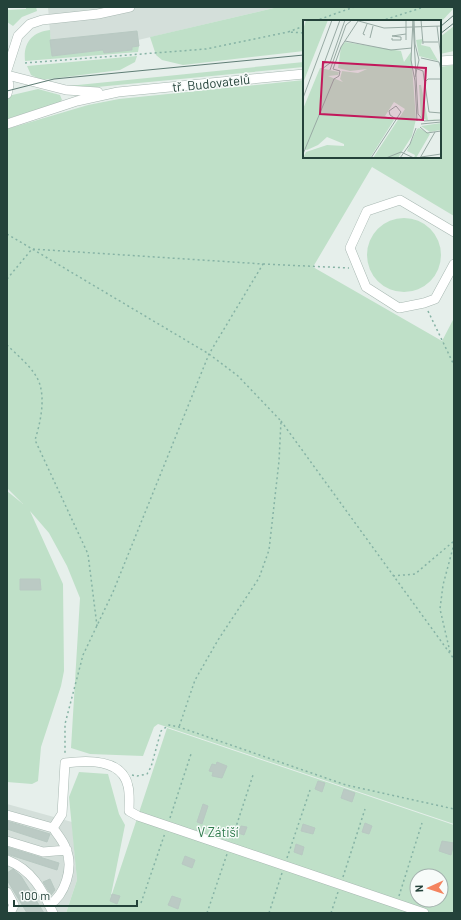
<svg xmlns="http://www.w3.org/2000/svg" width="461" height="920" viewBox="0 0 461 920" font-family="Barlow,sans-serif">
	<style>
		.built { fill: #d4dfda }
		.green { fill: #bfe0c8; fill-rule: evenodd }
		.building { fill: #bbcac4; stroke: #b8c9c2 }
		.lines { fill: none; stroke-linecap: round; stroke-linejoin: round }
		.minor-casing { stroke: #a8b8b2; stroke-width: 10 }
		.path { stroke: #86b3a5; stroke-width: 1.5; stroke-dasharray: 2 3; stroke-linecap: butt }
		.minor { stroke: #fff; stroke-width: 9 }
		.tram { stroke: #5f7d75; stroke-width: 1 }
		.labels { text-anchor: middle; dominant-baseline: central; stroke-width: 3; stroke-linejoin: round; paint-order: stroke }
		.street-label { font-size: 13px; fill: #24423a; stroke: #f7fbf9 }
		.park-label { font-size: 13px; fill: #2d7a4b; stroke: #f7fbf9 }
		.inset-road { fill: none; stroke: #98aaa4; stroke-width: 1 }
		.view { fill: #c2185b; fill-opacity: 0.15; stroke: #c2185b; stroke-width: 2 }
		.inset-edge { fill: none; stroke: #24423a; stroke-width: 2 }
	</style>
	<rect width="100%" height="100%" fill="#e6efeb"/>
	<!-- built -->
	<path class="built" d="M48 7H278L138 40 139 46 132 47V50L104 53 103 50 52 56Z
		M7 804 72 822 77 880 66 913H7Z"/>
	<!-- green -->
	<path class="green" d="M26 7H36L37 11 22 17 13 26 7 22V10L26 9Z
		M278 7H454V8L440 23V21H304V51L183 65 162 60 156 55 150 37Z
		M454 26V51L440 54V37Z
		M50 30 52 56 103 50 104 53 132 50V47L139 46 138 52 25 61C23 43 32 32 50 30Z
		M137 56 135 62 120 70 42 80 31 75 27 66Z
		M304 62V67L97 87 68 86Z
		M454 65V216L372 167 313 267 442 341 454 318V824L158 724 154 727 143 756 90 754 71 748 80 598 67 566 49 533 30 511 63 584 64 671 61 686 41 747 38 781 32 784 7 782V491L23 504 7 488V129L88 105 119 99 304 80V157H440V67Z
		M38 89 60 95 62 100 60 102 7 119 8 96Z
		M367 255a37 37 0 1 1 74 0a37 37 0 1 1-74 0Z
		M167 728 454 825V913H66L77 880 69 797 79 772 108 774 119 814 125 825 110 900ZM417 876H441V900H417Z"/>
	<!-- building -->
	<path class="building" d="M137 31 139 46 132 47V50L104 53 103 50 52 56 50 40Z
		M20 579H40L41 590H20Z
		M217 762 227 766 222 778 212 776 213 772 209 771 212 764 216 765Z
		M318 781 325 783 322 792 315 789Z
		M344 789 355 793 352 802 341 798Z
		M203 804 208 806 202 824 197 822Z
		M7 821 50 834 47 842 7 829Z
		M365 823 372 826 369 834 362 832Z
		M303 824 315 828 313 834 301 831Z
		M241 826 247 827 244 835 238 833Z
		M442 841 454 843 451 855 439 851Z
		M296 844 304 847 302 855 294 852Z
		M7 847 59 863 57 870 7 854Z
		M185 856 195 860 192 868 182 864Z
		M13 869 21 876 44 913H27L7 880V873Z
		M50 879 55 890 51 895 43 882Z
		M112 894 120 896 117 904 110 901Z
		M172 896 181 899 178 909 168 905Z"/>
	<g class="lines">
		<defs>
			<path id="minor" d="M440 61 454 60
				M7 70 18 36 30 24 42 20 98 14 130 7
				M7 75 66 90 98 92
				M7 78 9 85 7 94
				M7 124 77 101 118 92 304 74
				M454 232 400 200 367 211 350 248 366 287 399 308 424 303 435 299 454 264
				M7 815 53 828 62 814 65 763C87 760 122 758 128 786 130 794 129 803 129 811L138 816 424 913
				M7 841 43 852 67 850
				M7 860C32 870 42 889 53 913
				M7 892 14 905 10 913
				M49 905C65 895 74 868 66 849 64 842 58 835 53 828"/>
		</defs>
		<!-- minor casing -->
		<use href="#minor" class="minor-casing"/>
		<!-- path -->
		<path class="path" d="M315 21 354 7
			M381 21 424 7
			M304 26 288 32 304 33
			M25 63 206 49 288 32
			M7 234 209 354 238 376 281 421 279 461 269 550 259 578 218 640 195 680 179 727
			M263 264 349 268
			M7 279 32 249 263 264 209 354 113 592 83 655 65 724V755
			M428 311 454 365
			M7 345C18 356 36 370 40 385 45 402 40 424 35 440L88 554 97 626
			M281 421 454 659
			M393 576 415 574 454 541
			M450 652 440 609 443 585 454 544
			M132 775 137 776 147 774 151 767 161 731 169 725 179 727 346 785 454 809
			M170 818 191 754
			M232 839 253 775
			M287 858 310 790
			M343 877 365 809
			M399 896 422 823
			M141 903 165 833
			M207 913 227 854
			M269 913 282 873
			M331 913 338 892"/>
		<!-- minor -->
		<use href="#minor" class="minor"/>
		<!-- tram -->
		<path class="tram" d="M440 27 454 15
			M440 34 454 23
			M7 91 54 79 304 55"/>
	</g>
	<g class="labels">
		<!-- street labels -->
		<g class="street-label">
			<text transform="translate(211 83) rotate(-6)">tř. Budovatelů</text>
		</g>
		<!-- park labels -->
		<g class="park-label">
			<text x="218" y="832">V Zátiší</text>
		</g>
	</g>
	<!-- overview -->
	<g transform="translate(303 20)">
		<rect width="138" height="138" fill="#e6efeb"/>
		<path d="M3 0H25L0 63V10ZM120 19 118 25 127 27 135 41 116 36 113 20ZM42 22 98 31 101 42 108 32 113 99 109 116 95 138H70L102 89 91 82 82 96 91 100 67 138H0L3 132 24 125 41 126V124L24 117 15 125 4 130 0 129V89L17 48 36 52 35 55 25 56 40 62 37 59 39 51 55 53 64 49 47 51 35 48 38 27ZM116 65H118L125 100 138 99 125 101 118 97ZM138 103 137 110 127 112 118 106ZM116 108 127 114 113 138H111L112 135 104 131 114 109Z" fill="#bfe0c8"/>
		<path class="inset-road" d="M37 0 19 49 27 43 42 0M52 0 81 8 138 6M103 0V20M110 0 108 40 112 61 114 101M110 0 115 94 121 101 138 100M111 0 112 24 116 40 112 57M118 0 120 24M134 6 138 39M62 15 60 14 64 4M67 18 70 6M89 18V20H98V17L89 16 103 14M42 21 88 30 109 28M120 22H135M118 38 136 42 138 50M109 47 120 51 126 92 138 93M27 50 43 5 49 0M122 62 125 59H138M0 78 29 0M118 104 138 102M117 107 124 113 138 111M0 134 31 59 36 56 37 51 30 49 38 27 55 1M118 137 138 134M68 138 98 92 93 86 86 91 87 95 93 99M83 138 98 132 111 138M97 138 107 124 113 108M117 138 132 112"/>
		<path class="view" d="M20 42 123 48 120 100 17 94Z"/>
		<rect width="138" height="138" class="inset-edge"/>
	</g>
	<!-- border -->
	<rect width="461" height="920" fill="none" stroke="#24423a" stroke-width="16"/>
	<!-- north arrow -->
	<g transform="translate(429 888) rotate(267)"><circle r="19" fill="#f7fbf9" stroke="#a3b1ad"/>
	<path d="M0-3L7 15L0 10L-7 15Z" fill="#f4845f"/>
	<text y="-6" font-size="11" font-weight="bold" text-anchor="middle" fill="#24423a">N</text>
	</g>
	<!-- scale -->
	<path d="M14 900v6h123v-6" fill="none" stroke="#24423a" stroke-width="2"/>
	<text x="20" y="900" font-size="12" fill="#24423a" stroke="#f7fbf9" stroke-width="3" paint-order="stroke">100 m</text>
</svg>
